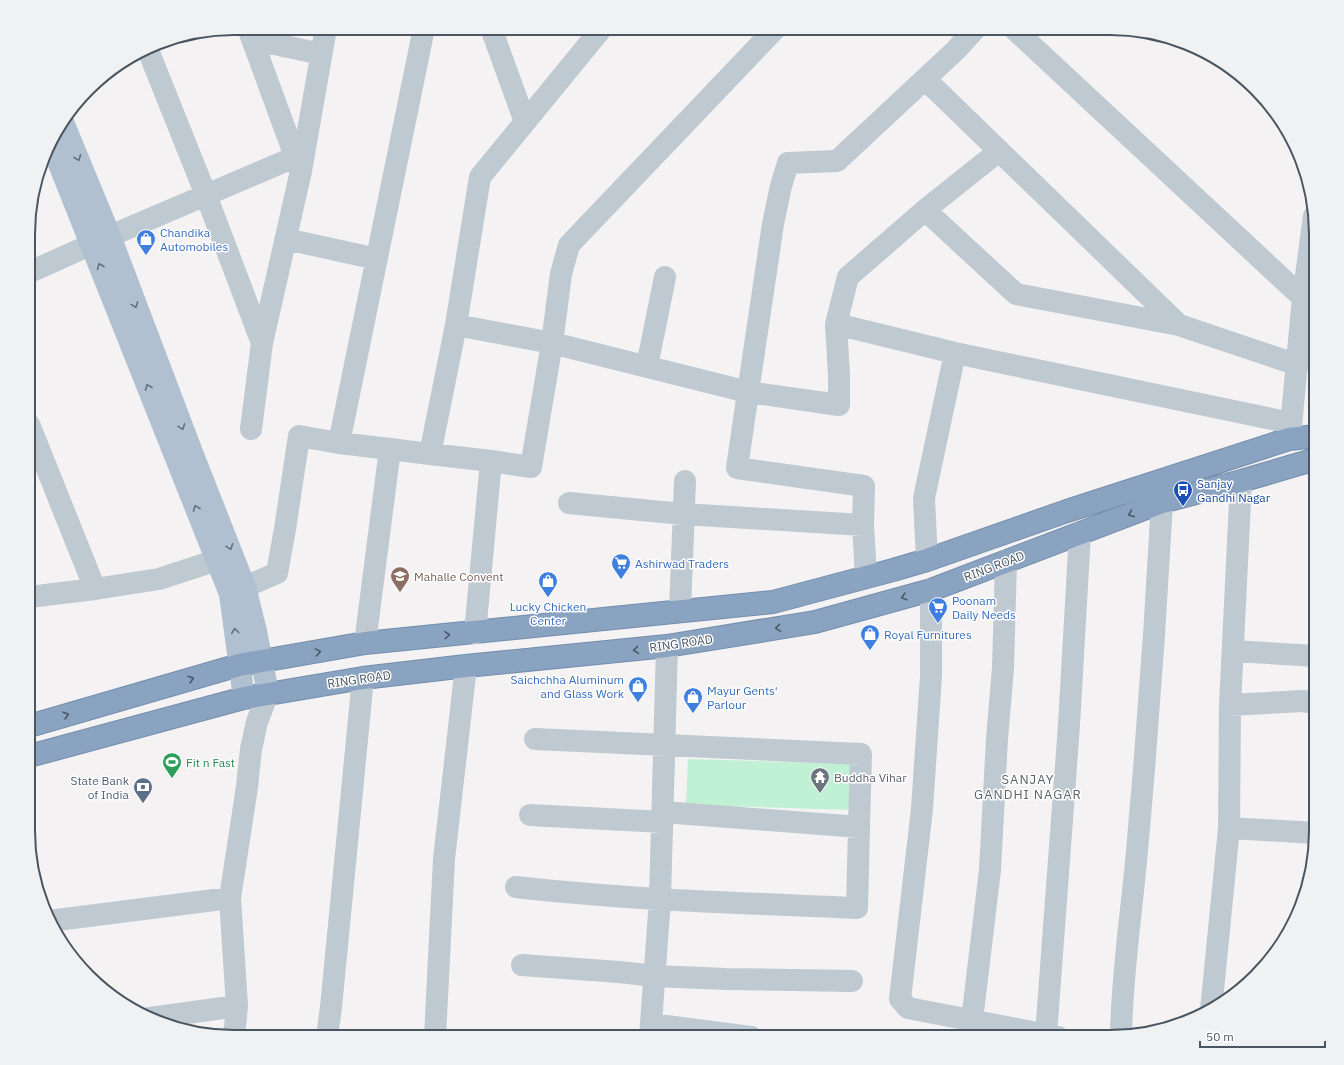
<svg xmlns="http://www.w3.org/2000/svg" width="1344" height="1065" viewBox="0 0 1344 1065" font-family="'IBM Plex Sans',sans-serif">
	<style>
		.green { fill: #c1f1d4 }
		.lines { fill: none; stroke-linecap: round; stroke-linejoin: round }
		.highway-casing { stroke: #748ead; stroke-width: 24 }
		.minor { stroke: #bfc9d1; stroke-width: 22 }
		.major { stroke: #b1c0d1; stroke-width: 22 }
		.highway { stroke: #89a3c1; stroke-width: 22 }
		.oneway { stroke: #63707c }
		.oneway2 { stroke: #4c5965 }
		.labels { text-anchor: middle; dominant-baseline: central; stroke-width: 3; stroke-linejoin: round; paint-order: stroke }
		.shop-label { font-size: 12px; fill: #366cbe; stroke: #fff; text-anchor: start }
		.transit-label { font-size: 12px; fill: #164399; stroke: #fff; text-anchor: start }
		.street-label { font-size: 12px; fill: #495560; stroke: #fff }
		.education-label { font-size: 12px; fill: #785e54; stroke: #fff; text-anchor: start }
		.leisure-label { font-size: 12px; fill: #27864d; stroke: #fff; text-anchor: start }
		.worship-label { font-size: 12px; fill: #5b616d; stroke: #fff; text-anchor: start }
		.service-label { font-size: 12px; fill: #4e5e75; stroke: #fff; text-anchor: end }
		.neighbourhood-label { font-size: 13px; letter-spacing: 1px; fill: #5e6267; stroke: #fff }
		.rim { fill: none; stroke: #495560; stroke-width: 2 }
	</style>
	<rect width="100%" height="100%" fill="#f4f2f2"/>
	<!-- green -->
	<path class="green" d="M688 759 853 764 851 810 686 805Z"/>
	<g class="lines">
		<defs>
			<path id="highway" d="M29 726 239 665 365 643 773 602 893 570 927 560 1067 511 1289 439 1316 436
				M29 756 244 698 363 678 466 666 667 646 815 622 931 590 1162 502 1241 481 1316 459"/>
		</defs>
		<!-- highway casing -->
		<use href="#highway" class="highway-casing"/>
		<!-- minor -->
		<path class="minor" d="M248 28 300 170
			M491 28 525 122
			M1013 28 1303 298
			M252 39 321 54
			M148 50 206 195 262 343 301 171 326 28
			M925 79 1179 325 1298 365
			M999 151 925 210 848 277 836 324 955 353 1291 423
			M925 210 1016 294 1179 325
			M286 239 377 259
			M30 272 110 236 295 157
			M456 325 552 343 561 274 569 245 776 28
			M647 366 665 277
			M29 424 95 589 159 579 217 560
			M251 429 262 343
			M1290 437 1303 298 1314 216
			M339 443 424 28
			M430 454 491 461 475 633
			M491 461 531 467 552 343 748 392 773 224 781 186 788 163 837 161 956 50 976 28
			M569 503 683 514 863 525 864 486 737 468 748 392 839 405V376L836 324
			M863 525 866 577
			M927 560 924 498 955 353
			M245 587 277 573 285 529 299 436 339 443 390 449
			M931 590V676L922 809 900 999 908 1008 1058 1037
			M29 597 95 589
			M680 611 685 481
			M365 643 390 449 430 454 456 325 480 177 602 28
			M1233 651 1316 656
			M1230 705 1302 701 1316 703
			M535 739 861 754 859 827 663 812
			M530 815 663 822
			M1229 828 1316 833
			M516 887C629 900 743 903 857 908L859 827
			M49 921 230 898
			M522 965 619 972 655 976 726 979 852 981
			M1211 1010 1229 828 1230 705 1241 481
			M150 1018 237 1006
			M972 1020 990 870 997 739 1003 668 1006 561
			M651 1024 751 1037
			M1046 1035 1069 725 1080 533
			M1121 1035C1122 969 1133 904 1138 839 1148 727 1156 615 1162 502
			M234 1037 237 1006 230 898 247 787 251 749 257 722 268 693
			M327 1037 331 1007 363 678
			M435 1037 444 859 466 666
			M650 1037 660 899 667 646"/>
		<!-- major -->
		<path class="major" d="M63 122 110 236 193 455 245 587 256 631 268 693
			M51 144 230 594 244 698"/>
		<!-- highway -->
		<use href="#highway" class="highway"/>
	</g>
	<!-- one-way arrows -->
	<defs><path id="oneway-chevron" d="M-2-3.5L2.5 0L-2 3.5" fill="none" stroke-width="1.6" stroke-linecap="round" stroke-linejoin="round"/></defs>
	<g class="oneway">
		<use href="#oneway-chevron" transform="translate(78 158) rotate(68)"/>
		<use href="#oneway-chevron" transform="translate(100 266) rotate(-112)"/>
		<use href="#oneway-chevron" transform="translate(135 305) rotate(69)"/>
		<use href="#oneway-chevron" transform="translate(148 387) rotate(-112)"/>
		<use href="#oneway-chevron" transform="translate(182 427) rotate(69)"/>
		<use href="#oneway-chevron" transform="translate(196 508) rotate(-112)"/>
		<use href="#oneway-chevron" transform="translate(230 547) rotate(69)"/>
		<use href="#oneway-chevron" transform="translate(235 631) rotate(-97)"/>
	</g>
	<g class="oneway2">
		<use href="#oneway-chevron" transform="translate(1131 514) rotate(159)"/>
		<use href="#oneway-chevron" transform="translate(904 597) rotate(164)"/>
		<use href="#oneway-chevron" transform="translate(778 628) rotate(171)"/>
		<use href="#oneway-chevron" transform="translate(447 635) rotate(-5)"/>
		<use href="#oneway-chevron" transform="translate(636 650) rotate(174)"/>
		<use href="#oneway-chevron" transform="translate(318 652) rotate(-10)"/>
		<use href="#oneway-chevron" transform="translate(191 679) rotate(-16)"/>
		<use href="#oneway-chevron" transform="translate(66 715) rotate(-16)"/>
	</g>
	<!-- icons -->
	<defs>
		<symbol id="shop-pin" viewBox="-11 -11 22 30"><path d="M0 17L-7.5 6A9.5 9.5 0 1 1 7.5 6Z" fill="#3f7fe0" stroke="#fff"/><path d="M-5-2.5h2.3a2.7 3.5 0 0 1 5.4 0H5L5.5 6h-11ZM-1.5-2.5h3a1.5 2.3 0 0 0-3 0Z" fill="#fff"/></symbol>
		<symbol id="bus-pin" viewBox="-11 -11 22 30"><path d="M0 17L-7.5 6A9.5 9.5 0 1 1 7.5 6Z" fill="#1a4fb4" stroke="#fff"/><path d="M-5-6H5V4H4V6H2V4H-2V6H-4V4H-5ZM-3.5-4V0h7V-4ZM-3.5 1.2v1.5H-2V1.2ZM2 1.2v1.5H3.5V1.2Z" fill="#fff"/></symbol>
		<symbol id="supermarket-pin" viewBox="-11 -11 22 30"><path d="M0 17L-7.5 6A9.5 9.5 0 1 1 7.5 6Z" fill="#3f7fe0" stroke="#fff"/><path d="M-6-5.5h2.5l.6 2H6L4.5 2H-2.5L-4.4-4H-6ZM-1.5 3.2a1.3 1.3 0 1 0 .1 0ZM3 3.2a1.3 1.3 0 1 0 .1 0Z" fill="#fff"/></symbol>
		<symbol id="school-pin" viewBox="-11 -11 22 30"><path d="M0 17L-7.5 6A9.5 9.5 0 1 1 7.5 6Z" fill="#8d6e63" stroke="#fff"/><path d="M0-5L7-2L0 1L-7-2ZM-4 1L0 2.5L4 1V4Q0 6-4 4Z" fill="#fff"/></symbol>
		<symbol id="stadium-pin" viewBox="-11 -11 22 30"><path d="M0 17L-7.5 6A9.5 9.5 0 1 1 7.5 6Z" fill="#2e9e5b" stroke="#fff"/><path d="M0-5a6.5 5 0 1 0 0 10a6.5 5 0 1 0 0-10ZM-3.5-1.8h7v3.6h-7Z" fill="#fff"/></symbol>
		<symbol id="temple-pin" viewBox="-11 -11 22 30"><path d="M0 17L-7.5 6A9.5 9.5 0 1 1 7.5 6Z" fill="#6b7280" stroke="#fff"/><path d="M0-6L5-2H3V0L6.5 2.5H4V6H1.5V3h-3V6H-4V2.5H-6.5L-3 0V-2H-5Z" fill="#fff"/></symbol>
		<symbol id="bank-pin" viewBox="-11 -11 22 30"><path d="M0 17L-7.5 6A9.5 9.5 0 1 1 7.5 6Z" fill="#5c6f8a" stroke="#fff"/><path d="M-6-4H6V4H-6ZM0-2.3a2.3 2.3 0 1 0 0 4.6a2.3 2.3 0 1 0 0-4.6Z" fill="#fff"/></symbol>
	</defs>
	<g fill-rule="evenodd">
		<use href="#shop-pin" x="135" y="228" width="22" height="30"/>
		<use href="#bus-pin" x="1172" y="479" width="22" height="30"/>
		<use href="#supermarket-pin" x="610" y="552" width="22" height="30"/>
		<use href="#school-pin" x="389" y="565" width="22" height="30"/>
		<use href="#shop-pin" x="537" y="570" width="22" height="30"/>
		<use href="#supermarket-pin" x="927" y="596" width="22" height="30"/>
		<use href="#shop-pin" x="859" y="623" width="22" height="30"/>
		<use href="#shop-pin" x="627" y="675" width="22" height="30"/>
		<use href="#shop-pin" x="682" y="686" width="22" height="30"/>
		<use href="#stadium-pin" x="161" y="751" width="22" height="30"/>
		<use href="#temple-pin" x="809" y="766" width="22" height="30"/>
		<use href="#bank-pin" x="132" y="776" width="22" height="30"/>
	</g>
	<g class="labels">
		<!-- shop labels -->
		<g class="shop-label">
			<text x="160" y="232">Chandika<tspan x="160" dy="14">Automobiles</tspan></text>
			<text x="635" y="563">Ashirwad Traders</text>
			<text x="952" y="600">Poonam<tspan x="952" dy="14">Daily Needs</tspan></text>
			<text x="548" y="606" text-anchor="middle">Lucky Chicken<tspan x="548" dy="14">Center</tspan></text>
			<text x="884" y="634">Royal Furnitures</text>
			<text x="624" y="679" text-anchor="end">Saichchha Aluminum<tspan x="624" dy="14">and Glass Work</tspan></text>
			<text x="707" y="690">Mayur Gents'<tspan x="707" dy="14">Parlour</tspan></text>
		</g>
		<!-- transit labels -->
		<g class="transit-label">
			<text x="1197" y="483">Sanjay<tspan x="1197" dy="14">Gandhi Nagar</tspan></text>
		</g>
		<!-- street labels -->
		<g class="street-label">
			<text transform="translate(994 566) rotate(-21)">RING ROAD</text>
			<text transform="translate(681 643) rotate(-8)">RING ROAD</text>
			<text transform="translate(359 679) rotate(-8)">RING ROAD</text>
		</g>
		<!-- education labels -->
		<g class="education-label">
			<text x="414" y="576">Mahalle Convent</text>
		</g>
		<!-- leisure labels -->
		<g class="leisure-label">
			<text x="186" y="762">Fit n Fast</text>
		</g>
		<!-- worship labels -->
		<g class="worship-label">
			<text x="834" y="777">Buddha Vihar</text>
		</g>
		<!-- service labels -->
		<g class="service-label">
			<text x="129" y="780">State Bank<tspan x="129" dy="14">of India</tspan></text>
		</g>
		<!-- neighbourhood labels -->
		<g class="neighbourhood-label">
			<text x="1028" y="779">SANJAY<tspan x="1028" dy="15">GANDHI NAGAR</tspan></text>
		</g>
	</g>
	<!-- crop -->
	<path d="M0 0H1344V1065H0ZM234 35H1110A199 199 0 0 1 1309 234V831A199 199 0 0 1 1110 1030H234A199 199 0 0 1 35 831V234A199 199 0 0 1 234 35Z" fill="#f0f1f2" fill-rule="evenodd"/>
	<path class="rim" d="M234 35H1110A199 199 0 0 1 1309 234V831A199 199 0 0 1 1110 1030H234A199 199 0 0 1 35 831V234A199 199 0 0 1 234 35Z"/>
	<!-- scale -->
	<path d="M1200 1041v6h125v-6" fill="none" stroke="#495560" stroke-width="2"/>
	<text x="1206" y="1041" font-size="12" fill="#495560" stroke="#ffffff" stroke-width="3" paint-order="stroke">50 m</text>
</svg>
